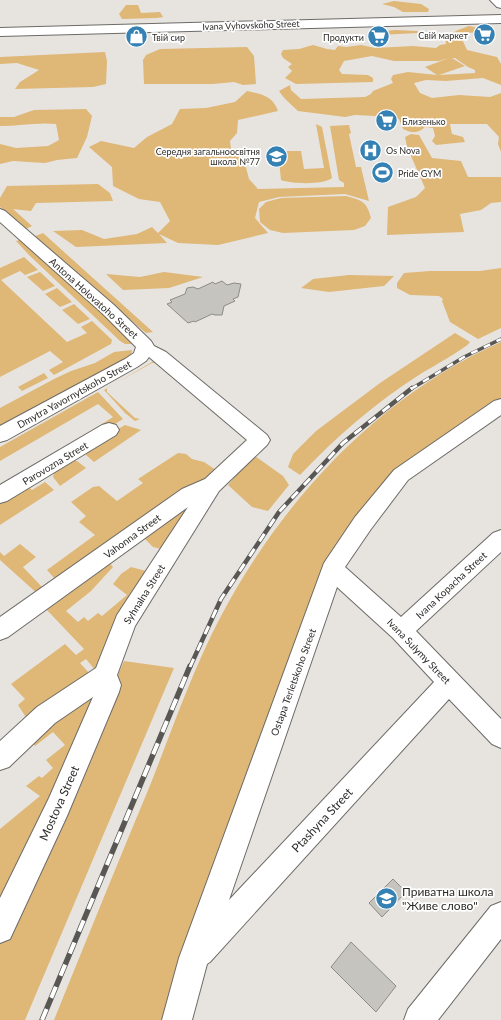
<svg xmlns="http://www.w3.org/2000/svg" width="501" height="1020" viewBox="0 0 501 1020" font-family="Lato,sans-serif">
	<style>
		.green { fill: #dfb776; fill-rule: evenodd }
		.building { fill: #c6c4bf; stroke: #8d8b86 }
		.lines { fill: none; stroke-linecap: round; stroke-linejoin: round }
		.minor-casing { stroke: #6d6b67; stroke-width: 2 }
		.major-casing { stroke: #6d6b67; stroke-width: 2 }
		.minor { fill: #fff; fill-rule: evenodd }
		.major { fill: #fff; fill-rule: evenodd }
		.rail-far2-casing { stroke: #585754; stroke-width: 3.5 }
		.rail-far1-casing { stroke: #585754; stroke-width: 4.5 }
		.rail-casing { stroke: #585754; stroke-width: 5.5 }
		.rail-far2 { stroke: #fff; stroke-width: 2.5; stroke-dasharray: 7; stroke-linecap: butt }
		.rail-far1 { stroke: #fff; stroke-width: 3; stroke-dasharray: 9; stroke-linecap: butt }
		.rail { stroke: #fff; stroke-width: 4; stroke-dasharray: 12; stroke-linecap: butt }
		.labels { text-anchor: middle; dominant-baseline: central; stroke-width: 3.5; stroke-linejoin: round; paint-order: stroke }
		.far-street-label { font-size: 9px; fill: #2c2b29; stroke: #fff }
		.far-poi-label { font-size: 9px; fill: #2c2b29; stroke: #fff; text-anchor: start }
		.street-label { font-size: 10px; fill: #2c2b29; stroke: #fff }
		.near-street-label { font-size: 12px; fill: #2c2b29; stroke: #fff }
		.near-poi-label { font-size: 12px; fill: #2c2b29; stroke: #fff; text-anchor: start }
	</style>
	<rect width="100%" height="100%" fill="#e7e4e0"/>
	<!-- green -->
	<path class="green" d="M394 1 421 4 429 9 428 12H403L394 7 382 4Z
		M126 5H138L141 13 160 12 163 17 157 18 122 19 119 14Z
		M469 26 491 30 488 32 462 33 461 37 467 50 497 57 501 64V85L483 78 446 81 426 80 414 83 420 93 432 98 459 95 490 97 501 93V152L498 144 499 137 487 124H450L452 134 463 137 465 142 436 145 432 141 435 136 433 128 425 127C418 134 411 133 403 129L399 119 395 117 355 115 345 117 298 111C291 104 285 100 279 91L290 85 291 90 301 99 365 97 371 94 373 91 393 83 391 79 393 75 408 72 437 75 425 67 449 58 439 61H394L372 56 344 61 339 70 342 74 368 75 373 78V82L296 84 285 78 292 71 288 67 292 64 283 58 281 54 283 50 299 49 313 45 327 49 335 50 338 46 346 47 361 45 375 48 413 46 436 48 440 45 446 44 445 37 458 30ZM452 58H455L468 67 475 70V73L439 75 465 66Z
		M395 30 418 31V33L379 35 376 32Z
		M247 47 254 56 256 84 243 85 234 82 213 84H144L143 60 146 55 160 49Z
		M105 52 107 61 106 84 93 87 15 89 20 82 39 70 17 63 0 64V57Z
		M247 91C262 94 273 96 278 111L238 120 237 133 230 141 231 149 244 160 249 179 258 189 344 187V183L339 180 330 126 349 125 351 133 349 134 356 167H361L369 201 345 194 279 197 259 202 255 218 268 233 218 245 178 243 159 234 167 243 76 247 53 231 82 230 104 239 137 234 152 227 158 233 170 221 160 202 139 199 113 186 112 167 89 147 101 141 134 148 147 137 172 124 180 109 206 108 235 102Z
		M86 109 92 116 87 137 77 158 57 160 45 163 13 161 0 164V144L16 148 48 146 59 140 56 124C38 122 19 126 0 126V117H14L34 110Z
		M316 124 322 127 332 178C324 185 291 184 281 180L278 151H301L304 169 324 168Z
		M411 134 419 135 432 158 461 161 468 177H501V202L491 203 481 210 460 214 464 232 387 235 388 207 416 197 425 188 407 147 405 137Z
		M98 184 110 193 113 201 36 203 31 211 13 209 32 226 26 229 0 207V198L7 186Z
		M346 196C362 200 367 202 371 218L365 226 354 230 283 233 270 230 260 222 259 209 266 202 281 198Z
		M43 233 153 332 146 333 33 237Z
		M19 240C26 242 33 251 39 255L125 334 132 344H125L120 341 29 255 16 241Z
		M24 257 38 270 25 275 20 271 1 280 67 342 87 333 81 327 92 321 112 340 111 344 54 375 49 370 63 362 50 351 0 377V268Z
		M501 268V328L478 339 450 322 442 301 443 299 439 296 410 295 397 288V283L404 273 430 271H480Z
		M40 272 55 286 43 291 27 277Z
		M164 272 203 277 169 288 123 290 106 274 140 277Z
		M349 275 394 276 384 286 329 292 301 288 313 279Z
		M57 288 72 302 60 307 45 294Z
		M74 304 90 319 78 324 62 310Z
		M455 333 470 342C467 348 428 369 419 375 375 403 336 437 300 475L288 467 293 454 316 431 380 383Z
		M501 342V400L371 500 167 1020H54C86 941 118 862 151 783 173 727 193 669 221 616 283 499 379 396 501 342Z
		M132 350 131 357 0 432V408L54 379 71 371 95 363 114 352Z
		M156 361 159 363H152L107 388V392L135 418 140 419 135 421 125 413 104 390 152 362Z
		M44 373 48 378 22 391 18 387Z
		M98 392 123 419 107 429 102 424 113 417 98 404 0 461V447Z
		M125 425 141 430 94 462 86 455 84 449Z
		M178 453 186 454 192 459 204 462 216 470 210 479 40 596 0 560V552L4 556 20 544 36 557 23 567 42 587 48 582 49 583 55 579 47 570 95 535 79 522 86 516 71 502 93 487 99 486 117 501 143 483 138 479Z
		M255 456 283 476 289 485 268 511 252 507 228 485 247 463Z
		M69 460 77 461 86 468 60 486 53 477 55 469Z
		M23 482 32 490 45 482 54 490 0 525V497Z
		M192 499 197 502 165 550 153 547 141 535Z
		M107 560 113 567 91 591 66 611 78 622 84 617 88 621 98 613 102 616 127 595 113 584 121 574 131 567 150 572 105 658 95 670 86 659 80 663 90 674 29 722 18 705 25 699 11 684 65 644 76 655 84 649 45 608Z
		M124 661 174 668 25 1020H0V941Z
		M89 692 101 698 0 905V829L40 796 26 786 39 776 42 778 53 768 46 760 65 745 53 732 35 746 30 740Z"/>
	<!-- building -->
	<path class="building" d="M222 281 227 285 234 283 241 284 238 297 233 299 235 301 224 306 222 315H215L212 314 195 322 194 321 188 323 167 304 172 302 170 300 185 294 187 288 193 287 198 289 213 282 215 284Z
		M393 879 406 892 382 917 369 903Z
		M351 942 396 986 376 1012 331 967Z"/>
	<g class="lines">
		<defs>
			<path id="minor" d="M0 209 5 211 114 305 151 341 154 346 166 352 267 435 270 440 267 445 219 491 135 626 117 675 121 685 119 692 67 816 10 939 0 943V898L49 798 93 697 55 723 9 767 0 770V741L37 707 96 668 117 615 188 507 8 637 0 640V617L182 489 205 479 247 440 149 357 146 361 137 367 7 440 0 442V426L125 359 134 353 136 347 102 313 0 222Z
				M501 399V415L408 480 371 529 345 567 401 617 493 533 501 530V552L416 631 501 719V748L492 744 449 699 210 962 207 964 192 1020H162L179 958 324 563 355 517 394 470 494 401ZM337 587 393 638 434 682 229 900Z
				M109 423 116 425 119 430 116 435 7 501 0 503V485L102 425Z
				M501 902V939L438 1020H404L408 1009 491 906Z"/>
			<path id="major" d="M490 0H501V8L497 7Z
				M501 15V23L0 36V28Z"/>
		</defs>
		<!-- minor casing -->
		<use href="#minor" class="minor-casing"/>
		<!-- major casing -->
		<use href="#major" class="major-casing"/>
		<!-- minor -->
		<use href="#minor" class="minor"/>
		<!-- major -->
		<use href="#major" class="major"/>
		<defs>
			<path id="rail-far2" d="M411 389 464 357 501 339"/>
			<path id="rail-far1" d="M190 667 221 599 279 512 343 443 412 388"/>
			<path id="rail" d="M42 1020 190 666"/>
		</defs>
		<!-- rail-far2 casing -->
		<use href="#rail-far2" class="rail-far2-casing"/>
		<!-- rail-far1 casing -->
		<use href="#rail-far1" class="rail-far1-casing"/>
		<!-- rail casing -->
		<use href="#rail" class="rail-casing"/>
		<!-- rail-far2 -->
		<use href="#rail-far2" class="rail-far2"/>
		<!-- rail-far1 -->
		<use href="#rail-far1" class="rail-far1"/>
		<!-- rail -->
		<use href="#rail" class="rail"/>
	</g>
	<!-- icons -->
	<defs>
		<symbol id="supermarket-disc" viewBox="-11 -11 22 22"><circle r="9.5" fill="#3581b4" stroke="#fff"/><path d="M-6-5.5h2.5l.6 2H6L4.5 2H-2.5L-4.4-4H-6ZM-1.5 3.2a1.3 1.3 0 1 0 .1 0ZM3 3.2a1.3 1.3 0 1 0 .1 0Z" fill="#fff"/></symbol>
		<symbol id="shop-disc" viewBox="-11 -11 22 22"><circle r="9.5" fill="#3581b4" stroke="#fff"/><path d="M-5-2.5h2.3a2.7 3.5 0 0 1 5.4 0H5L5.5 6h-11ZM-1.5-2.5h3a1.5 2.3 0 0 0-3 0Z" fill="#fff"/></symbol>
		<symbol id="hospital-disc" viewBox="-11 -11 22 22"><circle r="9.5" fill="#3581b4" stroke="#fff"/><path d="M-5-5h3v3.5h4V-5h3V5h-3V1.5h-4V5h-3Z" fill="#fff"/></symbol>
		<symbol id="school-disc" viewBox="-11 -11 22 22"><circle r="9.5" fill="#3581b4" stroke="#fff"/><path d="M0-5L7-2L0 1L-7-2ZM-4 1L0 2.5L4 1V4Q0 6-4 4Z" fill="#fff"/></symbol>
		<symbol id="stadium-disc" viewBox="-11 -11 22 22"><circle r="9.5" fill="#3581b4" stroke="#fff"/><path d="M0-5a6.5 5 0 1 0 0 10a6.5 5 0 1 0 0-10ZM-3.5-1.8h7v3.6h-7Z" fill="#fff"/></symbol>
	</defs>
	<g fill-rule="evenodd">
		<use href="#supermarket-disc" x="472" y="22" width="25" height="25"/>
		<use href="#shop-disc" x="124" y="24" width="25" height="25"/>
		<use href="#supermarket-disc" x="366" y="24" width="25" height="25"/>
		<use href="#supermarket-disc" x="374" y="108" width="25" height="25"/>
		<use href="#hospital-disc" x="358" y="138" width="25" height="25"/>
		<use href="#school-disc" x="264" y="144" width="25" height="25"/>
		<use href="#stadium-disc" x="370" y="160" width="25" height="25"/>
		<use href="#school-disc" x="374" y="886" width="25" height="25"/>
	</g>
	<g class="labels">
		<!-- far-street labels -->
		<g class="far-street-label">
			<text transform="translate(251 25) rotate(-2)">Ivana Vyhovskoho Street</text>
		</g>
		<!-- far-poi labels -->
		<g class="far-poi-label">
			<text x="468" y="35" text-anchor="end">Свій маркет</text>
			<text x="152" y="37">Твій сир</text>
			<text x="364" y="37" text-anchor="end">Продукти</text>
			<text x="402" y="121">Близенько</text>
			<text x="386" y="150">Os Nova</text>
			<text x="260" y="151" text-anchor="end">Середня загальноосвітня<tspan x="260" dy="10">школа №77</tspan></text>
			<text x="398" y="173">Pride GYM</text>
		</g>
		<!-- street labels -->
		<g class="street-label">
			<text transform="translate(94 298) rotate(42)">Antona Holovatoho Street</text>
			<text transform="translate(74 394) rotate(-29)">Dmytra Yavornytskoho Street</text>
			<text transform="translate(55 463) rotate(-31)">Parovozna Street</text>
			<text transform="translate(132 536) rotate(-36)">Vahonna Street</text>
			<text transform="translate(451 585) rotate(-43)">Ivana Kopacha Street</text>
			<text transform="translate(144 594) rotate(-58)">Syhnalna Street</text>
			<text transform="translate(419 651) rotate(46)">Ivana Sulymy Street</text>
			<text transform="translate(293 682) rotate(-70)">Ostapa Terletskoho Street</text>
		</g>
		<!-- near-street labels -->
		<g class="near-street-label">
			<text transform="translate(59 803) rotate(-66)">Mostova Street</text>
			<text transform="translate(322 820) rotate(-47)">Ptashyna Street</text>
		</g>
		<!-- near-poi labels -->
		<g class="near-poi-label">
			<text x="402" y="891">Приватна школа<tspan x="402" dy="14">"Живе слово"</tspan></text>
		</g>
	</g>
</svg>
